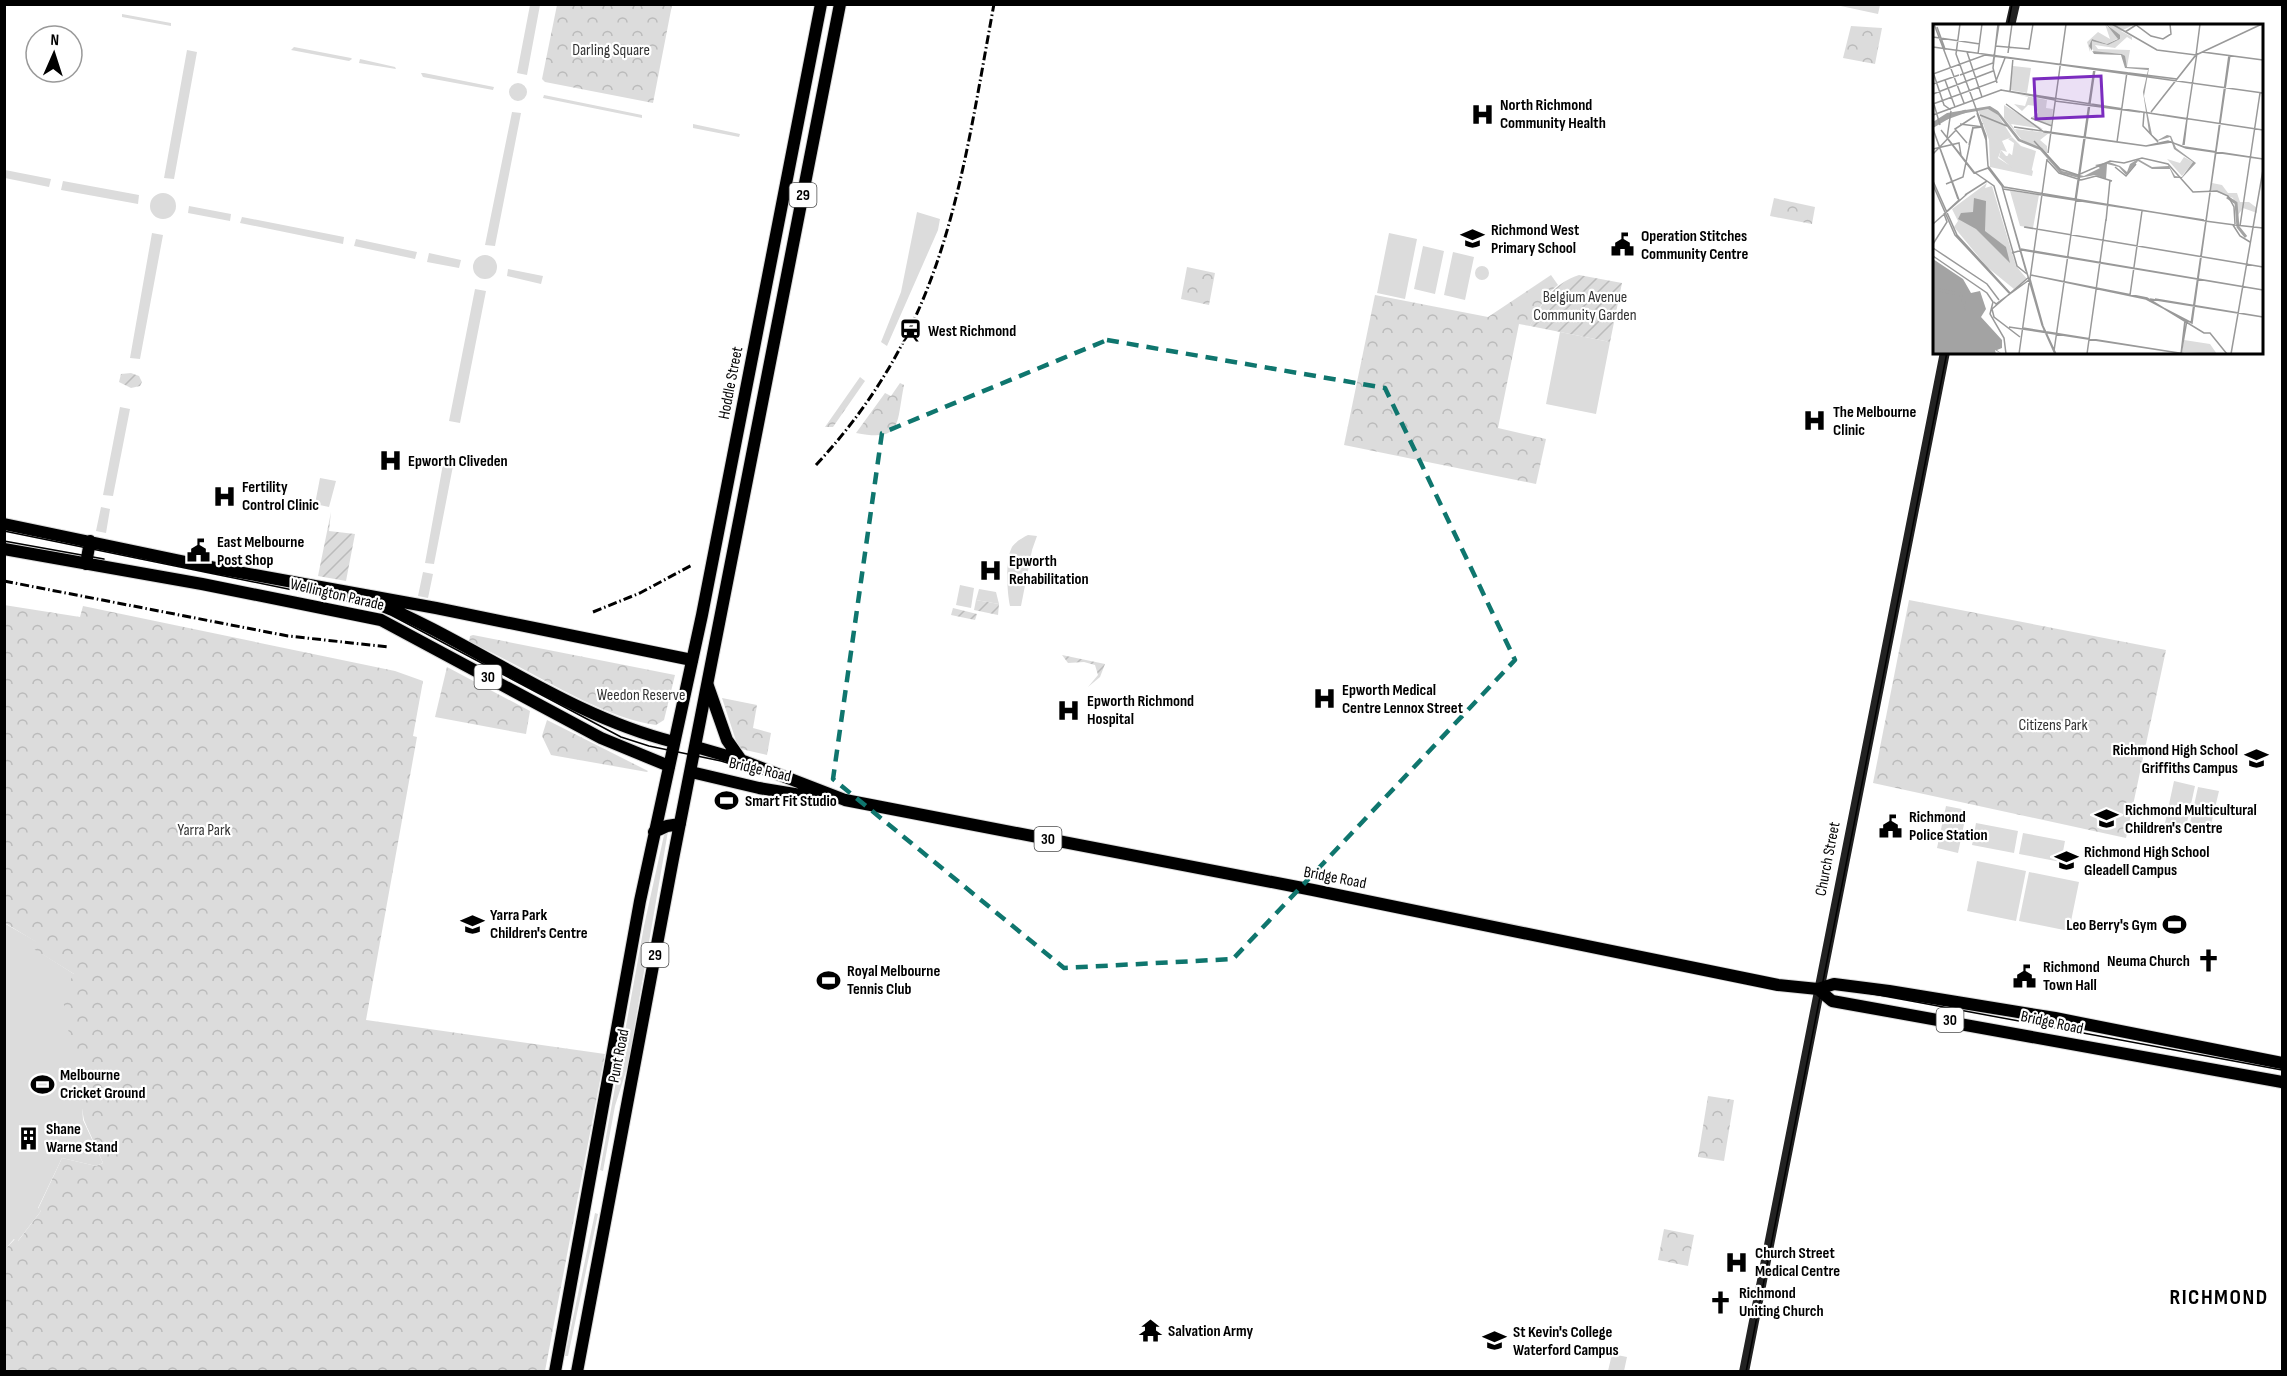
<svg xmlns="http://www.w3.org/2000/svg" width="2287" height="1376" viewBox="0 0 2287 1376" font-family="'Sofia Sans Condensed',sans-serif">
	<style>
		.grass { fill: #dcdcdc }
		.forest { fill: url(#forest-crowns) }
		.garden { fill: url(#garden-furrows) }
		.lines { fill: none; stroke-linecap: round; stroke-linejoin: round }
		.primary-casing { stroke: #dbdbdb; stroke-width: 14 }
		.trunk-casing { stroke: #dbdbdb; stroke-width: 14 }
		.secondary { stroke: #222; stroke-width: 10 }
		.primary { stroke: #000; stroke-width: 12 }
		.trunk { stroke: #000; stroke-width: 12 }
		.tram { stroke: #000; stroke-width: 1.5 }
		.rail { stroke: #000; stroke-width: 3; stroke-dasharray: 9 3 1.5 3; stroke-linecap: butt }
		.marked { fill: none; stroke: #0f766e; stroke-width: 4.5; stroke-dasharray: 12 8; stroke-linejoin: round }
		.labels { text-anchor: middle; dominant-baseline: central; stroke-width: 4.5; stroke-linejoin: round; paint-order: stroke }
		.shield { fill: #fff; stroke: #4c4c4c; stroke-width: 1.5 }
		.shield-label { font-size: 15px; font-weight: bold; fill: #000 }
		.park-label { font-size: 16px; fill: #333; stroke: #fff }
		.poi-label { font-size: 16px; font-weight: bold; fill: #000; stroke: #fff; text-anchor: start }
		.street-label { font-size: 16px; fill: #000; stroke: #fff }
		.district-label { font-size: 22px; font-weight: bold; letter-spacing: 1.5px; fill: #000; stroke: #fff }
		.inset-river { fill: none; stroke: #a3a3a3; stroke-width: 3 }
		.inset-road { fill: none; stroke: #999; stroke-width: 1.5 }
		.view { fill: #7b2cbf; fill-opacity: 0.15; stroke: #7b2cbf; stroke-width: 3 }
		.inset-edge { fill: none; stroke: #000; stroke-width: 3 }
	</style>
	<defs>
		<pattern id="forest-crowns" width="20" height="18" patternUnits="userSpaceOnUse" patternTransform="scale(1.5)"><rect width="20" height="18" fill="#dcdcdc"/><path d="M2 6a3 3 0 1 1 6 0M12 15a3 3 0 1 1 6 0" fill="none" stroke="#bbb"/></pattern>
		<pattern id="garden-furrows" width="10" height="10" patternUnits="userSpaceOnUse" patternTransform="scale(1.5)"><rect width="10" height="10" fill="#dcdcdc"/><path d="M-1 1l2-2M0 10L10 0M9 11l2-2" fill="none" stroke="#bbb"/></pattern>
	</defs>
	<rect width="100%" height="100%" fill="#fff"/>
	<!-- grass -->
	<path class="grass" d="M530 5H540L527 75 517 73Z
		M1836 5 1880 4V5L1878 14Z
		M122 14 171 23V26L122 17Z
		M294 47 351 58 352 59 349 61 291 50Z
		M187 50 197 52 174 179 164 178Z
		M360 59 395 67 396 69 359 63Z
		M421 73H424L494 87 493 90 423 77Z
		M509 92a9 9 0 1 1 18 0a9 9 0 1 1-18 0Z
		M544 95 642 115V118L543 98Z
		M512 112 521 113 495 246 485 245Z
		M693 124 740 134 739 137 693 128Z
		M5 170 51 179 49 187 5 178Z
		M63 181 139 195 138 204 61 190Z
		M150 206a13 13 0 1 1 26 0a13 13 0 1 1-26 0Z
		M189 206 231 214 230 221 188 213Z
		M917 212 940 219 938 230 887 346 881 342 901 292Z
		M242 217 344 237 343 244 240 223Z
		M152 233 163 235 140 359 130 358Z
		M1389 233 1417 239 1405 299 1377 293Z
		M356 239 417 252 415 259 354 246Z
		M1423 246 1444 251 1435 294 1414 289Z
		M1453 252 1474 257 1465 300 1444 295Z
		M429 253 461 260 459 268 427 262Z
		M473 267a12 12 0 1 1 24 0a12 12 0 1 1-24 0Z
		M1475 273a7 7 0 1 1 14 0a7 7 0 1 1-14 0Z
		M508 269 543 276 541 284 507 276Z
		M475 289 486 291 460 423 449 421Z
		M1560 332 1610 342 1596 414 1546 404Z
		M120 407 130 409 113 496 103 495Z
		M443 464 453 466 434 564 425 563Z
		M320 478 336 481 329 507 315 504Z
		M101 507 110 509 106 533 96 531Z
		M1028 535 1037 536 1032 550 1021 606H1010C1007 592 1005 560 1012 547 1015 542 1022 538 1028 535Z
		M423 572 433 574 428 598 418 596Z
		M960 585 974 588 971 608 956 605Z
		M979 589 996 592 999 604 976 600Z
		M2174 781 2195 786 2186 827 2165 823Z
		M2198 787 2219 791 2209 833 2189 828Z
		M1946 806 1967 810 1958 853 1937 848Z
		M1976 823 2018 831 2014 853 1972 845Z
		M668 831 628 1065 615 1106 603 1171 600 1170 644 926 664 835Z
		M2023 833 2065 841 2061 862 2019 854Z
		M1977 861 2026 871 2016 921 1967 911Z
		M2029 872 2079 882 2069 931 2019 921Z
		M4 923 37 942 33 948 74 974 83 1120 103 1163 96 1166 62 1158 38 1208 41 1211 17 1242 14 1239 5 1249Z
		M595 1213 598 1214 568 1356H565Z
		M1612 1354 1627 1357 1624 1371H1608Z"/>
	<!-- forest -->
	<path class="forest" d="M557 5H672L653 103 545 82 542 79Z
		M1851 26 1882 28 1875 64 1843 58Z
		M1774 198 1815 207 1812 224 1770 216Z
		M1187 267 1215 273 1209 305 1181 299Z
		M1551 275 1558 285 1547 294 1530 326 1519 324 1498 428 1546 439 1536 484 1344 445 1375 295 1488 317Z
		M860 377 865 381 833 427H825Z
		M900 383 904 385C896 424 903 442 856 433L885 393 891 396Z
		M1909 600 2166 650 2126 838 1873 783Z
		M4 605 80 617 83 606 395 671 423 681 413 736 417 737 366 1020 605 1054 545 1371H5V1249L15 1239 18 1241 41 1211 38 1209 62 1158 96 1166 103 1163 84 1120 62 994 74 974 32 948 36 942 5 923Z
		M473 635 675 675 664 720 656 725C597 717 525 666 469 642L470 636Z
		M447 667 530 711 526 734 435 717Z
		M722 698 757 705 753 728 771 733 767 755 741 749 737 744Z
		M547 720 648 771 647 772 551 755 542 736Z
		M1708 1096 1734 1100 1724 1161 1698 1157Z
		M1664 1229 1694 1235 1688 1266 1658 1260Z"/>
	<!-- garden -->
	<path class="garden" d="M1579 275 1622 283 1610 342 1530 326C1543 302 1552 284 1579 275Z
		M131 373 139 376 142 382 140 386 131 388 119 382 121 374Z
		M331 512 329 531 355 534 346 581 318 576Z
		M976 600 999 604 998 615 974 610Z
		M953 608 977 614 975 620 951 615Z
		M1062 655 1105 664 1100 677 1088 687 1098 675 1095 665 1084 662 1068 663Z"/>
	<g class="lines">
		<defs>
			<path id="primary" d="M4 524 205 566 436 608 692 660
				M4 549 202 584 381 620 601 738 669 766
				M86 564 90 541
				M373 601C476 644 566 715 674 742
				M708 686 727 740 741 760
				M696 747 741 760 845 800 1313 890 1778 985 1818 989 1834 984 1889 991 2055 1018 2282 1063
				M691 772 759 788 831 800
				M1818 989 1832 1001 2282 1082"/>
			<path id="trunk" d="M654 832 667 826 680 824
				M555 1372 640 901 702 615 821 4
				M577 1372 673 859 840 4"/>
		</defs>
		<!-- primary casing -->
		<use href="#primary" class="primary-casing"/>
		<!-- trunk casing -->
		<use href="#trunk" class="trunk-casing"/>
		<!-- secondary -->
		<path class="secondary" d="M2010 26 2015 4
			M1744 1372 1945 352"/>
		<!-- primary -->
		<use href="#primary" class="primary"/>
		<!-- trunk -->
		<use href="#trunk" class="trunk"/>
		<!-- tram -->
		<path class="tram" d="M2008 26 2012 4
			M4 531 366 605 391 615 621 737 649 746 721 761 825 793 1245 874 1782 983 1852 990 2282 1070
			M4 541 104 559
			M1746 1372 1947 352"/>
		<!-- rail -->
		<path class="rail" d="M816 465C946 325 961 183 994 4
			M4 581 288 636 389 647
			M593 612 640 593 692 565"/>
	</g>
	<!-- marked area -->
	<path class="marked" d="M1107 340 1385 388 1515 660 1233 959 1064 968 833 779 882 433Z"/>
	<!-- icons -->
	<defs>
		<symbol id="hospital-bare" viewBox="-9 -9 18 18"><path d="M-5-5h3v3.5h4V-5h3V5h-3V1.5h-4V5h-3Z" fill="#000" stroke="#fff" stroke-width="2.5" paint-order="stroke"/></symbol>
		<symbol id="school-bare" viewBox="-9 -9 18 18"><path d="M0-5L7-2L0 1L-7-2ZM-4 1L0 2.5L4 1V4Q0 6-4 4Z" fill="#000" stroke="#fff" stroke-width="2.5" paint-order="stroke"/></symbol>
		<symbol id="civic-bare" viewBox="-9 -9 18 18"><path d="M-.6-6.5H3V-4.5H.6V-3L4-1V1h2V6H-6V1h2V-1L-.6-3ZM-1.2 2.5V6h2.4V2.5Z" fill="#000" stroke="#fff" stroke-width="2.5" paint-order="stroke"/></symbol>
		<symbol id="station-bare" viewBox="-9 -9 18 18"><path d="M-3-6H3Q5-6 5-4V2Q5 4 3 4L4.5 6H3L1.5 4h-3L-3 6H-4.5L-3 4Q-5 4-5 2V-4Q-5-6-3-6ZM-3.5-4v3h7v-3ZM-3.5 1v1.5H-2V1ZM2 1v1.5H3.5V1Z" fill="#000" stroke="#fff" stroke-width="2.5" paint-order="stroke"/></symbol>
		<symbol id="stadium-bare" viewBox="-9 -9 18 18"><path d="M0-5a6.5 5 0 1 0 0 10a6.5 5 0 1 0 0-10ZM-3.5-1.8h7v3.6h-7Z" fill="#000" stroke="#fff" stroke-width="2.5" paint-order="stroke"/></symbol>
		<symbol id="church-bare" viewBox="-9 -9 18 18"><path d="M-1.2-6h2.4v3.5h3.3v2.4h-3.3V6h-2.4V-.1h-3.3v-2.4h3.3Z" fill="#000" stroke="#fff" stroke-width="2.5" paint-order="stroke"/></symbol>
		<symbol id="building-bare" viewBox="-9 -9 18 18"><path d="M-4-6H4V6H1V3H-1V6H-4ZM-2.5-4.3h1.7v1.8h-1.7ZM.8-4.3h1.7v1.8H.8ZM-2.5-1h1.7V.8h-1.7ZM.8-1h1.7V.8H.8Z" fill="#000" stroke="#fff" stroke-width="2.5" paint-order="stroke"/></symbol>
		<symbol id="temple-bare" viewBox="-9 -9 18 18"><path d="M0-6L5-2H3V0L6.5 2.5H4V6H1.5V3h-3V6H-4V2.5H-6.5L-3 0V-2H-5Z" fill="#000" stroke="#fff" stroke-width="2.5" paint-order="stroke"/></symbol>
	</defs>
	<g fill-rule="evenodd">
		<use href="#hospital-bare" x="1466" y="98" width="33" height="33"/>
		<use href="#school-bare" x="1456" y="222" width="33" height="33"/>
		<use href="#civic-bare" x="1606" y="228" width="33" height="33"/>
		<use href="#station-bare" x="894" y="314" width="33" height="33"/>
		<use href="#hospital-bare" x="1798" y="404" width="33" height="33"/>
		<use href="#hospital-bare" x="374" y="444" width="33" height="33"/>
		<use href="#hospital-bare" x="208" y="480" width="33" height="33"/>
		<use href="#civic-bare" x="182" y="534" width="33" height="33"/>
		<use href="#hospital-bare" x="974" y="554" width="33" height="33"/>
		<use href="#hospital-bare" x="1308" y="682" width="33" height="33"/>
		<use href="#hospital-bare" x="1052" y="694" width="33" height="33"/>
		<use href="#school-bare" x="2240" y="742" width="33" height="33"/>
		<use href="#stadium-bare" x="710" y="784" width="33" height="33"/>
		<use href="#school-bare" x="2090" y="802" width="33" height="33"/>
		<use href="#civic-bare" x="1874" y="810" width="33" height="33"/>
		<use href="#school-bare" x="2050" y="844" width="33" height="33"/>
		<use href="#school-bare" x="456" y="908" width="33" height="33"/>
		<use href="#stadium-bare" x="2158" y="908" width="33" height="33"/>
		<use href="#church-bare" x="2192" y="944" width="33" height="33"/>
		<use href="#civic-bare" x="2008" y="960" width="33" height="33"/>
		<use href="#stadium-bare" x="812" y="964" width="33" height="33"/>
		<use href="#stadium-bare" x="26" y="1068" width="33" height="33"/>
		<use href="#building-bare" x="12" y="1122" width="33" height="33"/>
		<use href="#hospital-bare" x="1720" y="1246" width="33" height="33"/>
		<use href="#church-bare" x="1704" y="1286" width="33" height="33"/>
		<use href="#temple-bare" x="1134" y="1314" width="33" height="33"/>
		<use href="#school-bare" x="1478" y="1324" width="33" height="33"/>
	</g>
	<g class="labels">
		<!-- shield labels -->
		<g class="shield">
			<rect x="789.5" y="183" width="27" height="24" rx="4.5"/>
			<rect x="474.5" y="665" width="27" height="24" rx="4.5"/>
			<rect x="1034.5" y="827" width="27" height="24" rx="4.5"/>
			<rect x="641.5" y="943" width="27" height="24" rx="4.5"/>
			<rect x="1936.5" y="1008" width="27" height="24" rx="4.5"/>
		</g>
		<g class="shield-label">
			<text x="803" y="195">29</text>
			<text x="488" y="677">30</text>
			<text x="1048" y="839">30</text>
			<text x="655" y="955">29</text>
			<text x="1950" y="1020">30</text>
		</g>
		<!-- park labels -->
		<g class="park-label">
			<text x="611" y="50">Darling Square</text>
			<text x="1585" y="297">Belgium Avenue<tspan x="1585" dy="18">Community Garden</tspan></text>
			<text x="641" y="695">Weedon Reserve</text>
			<text x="2053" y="725">Citizens Park</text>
			<text x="204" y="830">Yarra Park</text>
		</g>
		<!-- poi labels -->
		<g class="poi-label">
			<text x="1500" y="105">North Richmond<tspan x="1500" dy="18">Community Health</tspan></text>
			<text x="1491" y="230">Richmond West<tspan x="1491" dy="18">Primary School</tspan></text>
			<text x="1641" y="236">Operation Stitches<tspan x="1641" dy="18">Community Centre</tspan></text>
			<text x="928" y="331">West Richmond</text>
			<text x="1833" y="412">The Melbourne<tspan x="1833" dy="18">Clinic</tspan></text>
			<text x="408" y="461">Epworth Cliveden</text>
			<text x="242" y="487">Fertility<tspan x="242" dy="18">Control Clinic</tspan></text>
			<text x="217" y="542">East Melbourne<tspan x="217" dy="18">Post Shop</tspan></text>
			<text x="1009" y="561">Epworth<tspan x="1009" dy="18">Rehabilitation</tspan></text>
			<text x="1342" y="690">Epworth Medical<tspan x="1342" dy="18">Centre Lennox Street</tspan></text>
			<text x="1087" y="701">Epworth Richmond<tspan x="1087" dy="18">Hospital</tspan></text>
			<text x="2238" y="750" text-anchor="end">Richmond High School<tspan x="2238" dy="18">Griffiths Campus</tspan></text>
			<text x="745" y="801">Smart Fit Studio</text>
			<text x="2125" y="810">Richmond Multicultural<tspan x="2125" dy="18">Children's Centre</tspan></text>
			<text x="1909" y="817">Richmond<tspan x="1909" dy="18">Police Station</tspan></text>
			<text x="2084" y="852">Richmond High School<tspan x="2084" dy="18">Gleadell Campus</tspan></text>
			<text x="490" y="915">Yarra Park<tspan x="490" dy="18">Children's Centre</tspan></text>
			<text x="2157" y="925" text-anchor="end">Leo Berry's Gym</text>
			<text x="2190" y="961" text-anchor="end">Neuma Church</text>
			<text x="2043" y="967">Richmond<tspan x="2043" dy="18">Town Hall</tspan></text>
			<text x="847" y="971">Royal Melbourne<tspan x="847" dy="18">Tennis Club</tspan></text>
			<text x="60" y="1075">Melbourne<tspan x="60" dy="18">Cricket Ground</tspan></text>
			<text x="46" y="1129">Shane<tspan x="46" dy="18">Warne Stand</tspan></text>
			<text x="1755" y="1253">Church Street<tspan x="1755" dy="18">Medical Centre</tspan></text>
			<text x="1739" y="1293">Richmond<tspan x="1739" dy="18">Uniting Church</tspan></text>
			<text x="1168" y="1331">Salvation Army</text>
			<text x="1513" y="1332">St Kevin's College<tspan x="1513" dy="18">Waterford Campus</tspan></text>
		</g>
		<!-- street labels -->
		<g class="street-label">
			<text transform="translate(731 383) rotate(-79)">Hoddle Street</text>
			<text transform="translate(337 595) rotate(13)">Wellington Parade</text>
			<text transform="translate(760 770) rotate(13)">Bridge Road</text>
			<text transform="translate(1828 859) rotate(-79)">Church Street</text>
			<text transform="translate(1335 878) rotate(11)">Bridge Road</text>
			<text transform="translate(2052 1023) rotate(12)">Bridge Road</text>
			<text transform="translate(619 1056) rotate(-79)">Punt Road</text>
		</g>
		<!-- district labels -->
		<g class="district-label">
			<text x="2219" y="1297">RICHMOND</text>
		</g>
	</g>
	<!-- overview -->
	<g transform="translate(1933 24)">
		<rect width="330" height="330" fill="#fff"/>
		<path d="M71 81 110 105 78 100 84 109 82 105 116 109 107 116 114 122V130L88 115 71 94Z" fill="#dcdcdc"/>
		<path d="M172 0 186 14 174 20 159 15 157 28 154 18 165 8 177 15ZM175 0H202L188 7 199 13V16L194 13 182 24 162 21 165 25 197 26 194 43 190 30 161 28 157 21 160 16 174 21 187 15ZM80 42 98 44 94 69 77 66ZM83 70 114 76 113 84 120 85 118 101 98 94 105 89 103 82 95 81 89 87 81 80 92 82 95 73ZM56 85 65 91 79 113 69 117 74 128 68 126 65 134 76 141 71 131 74 133 76 129 100 147 99 152 57 143 56 116 45 86ZM251 133 260 138 249 152 234 135 247 139ZM54 159 52 164 59 162 83 242 94 255 81 265 54 243 21 203 25 197 19 185ZM279 159 289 161 295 169H304L307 178H316L324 184V189L310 184 305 191 300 174 278 166ZM77 167 106 171 100 204 87 202ZM251 316 277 320 284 330 249 328Z" fill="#dcdcdc"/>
		<path d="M79 113 88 122 103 127 98 149 82 146 66 133 68 126 73 132H79L81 119 75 115Z" fill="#dcdcdc"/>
		<path d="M173 0 187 11V15L175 21 159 17V27L189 30 192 32 194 43 216 44 211 72 219 111 225 116 234 111 238 112 243 124 263 139 249 154H241L237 145H219L205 137 193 151 186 143 174 140 173 155 162 151 146 154 127 149 107 126 85 117 65 91 55 85 22 91 0 104V98L14 89 57 82 65 87 87 115 109 124 129 147 151 152 167 144 162 141 176 138 187 142 194 148 197 140 205 135 219 143 236 142 242 152 249 153 260 138 241 125 237 113 224 117 216 108 210 68 215 46 192 44 188 31 161 30 156 22 159 15 174 20 185 15ZM41 174 53 177 52 207 73 223 77 239 43 205 25 195 28 189 40 188ZM0 235 30 255 38 269 47 267 53 285 48 293 69 316V324L64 326 69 330 62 326 63 330H0Z" fill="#a3a3a3"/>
		<path class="inset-river" d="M8 96 33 87M294 173 303 179 305 203 313 213M0 265 27 270 35 287"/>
		<path class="inset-road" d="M1 0 31 79M27 0 23 30 53 112 55 142 71 163 273 197M179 0 224 26 263 31 329 0M4 3 12 25M192 8 203 1 218 12 230 15 238 10 237 0M0 13 47 20M62 22 96 25 100 0M0 23 330 69M34 28 49 73M269 28 330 36M270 28 330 36M75 29 79 0M45 30 49 0M263 31 267 0M27 51 60 39 66 0M12 56 22 83M64 59 60 44 65 0M0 60 26 51M77 68 80 34M0 70 60 47M0 77 7 101M122 77 207 88M0 80 63 57 72 34M73 80 111 108 213 122 238 118 253 124 330 135M18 86 11 81 1 51H0V50L52 31 244 55M18 87 14 114 41 149 55 144 69 162 109 301 122 330M218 88 262 32M218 88 263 31 329 0M44 89 53 116 55 142 69 162 93 247M211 89 210 102 225 118M0 91 68 66 122 76M0 91 68 66 254 95 251 121M47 91 74 102M230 91 330 106M98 94 119 102M27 100 50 103M81 103 213 122 235 117 254 124M0 105 25 175M0 105 26 176 11 190 14 198 0 220M8 106 41 148 61 162 84 242 94 250M101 117 127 145 145 151 177 137 191 139 209 134 235 140 260 168 284 167 295 172 301 183 302 200M184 118 194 48M34 119 22 105 42 92M36 121 40 103M250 121 264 29M252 123 330 135M0 125 26 119 28 131M115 129 133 0M0 130 23 106M114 135 97 255 110 302 123 330M114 136 126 149 148 156M182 143 193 152 203 140M148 156 163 152 179 157M0 157 24 211 77 269M13 160 30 153 40 104 49 103V99M0 161 22 211 77 270M70 165 271 196M32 171 54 157M142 177 161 45M173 197 177 156M272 197 302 201M0 200 34 170M300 201 307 212 317 218M302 201 330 204M307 202 327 69M91 203 330 243M92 203 330 243M0 224 54 260 66 276M88 225 330 266M79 229 89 226 330 266M0 232 54 269 60 278 57 290 71 314 73 330M98 251 214 274 271 309H277L294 330M98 251 213 275 259 299 296 31M197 271 209 187M217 275 330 293M222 275 330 293M61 278 63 280 96 256M258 300 297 31M76 303 253 330M90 304 252 330M87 313 61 293 59 285 96 253M121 327 162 45M86 330 96 259M154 330 173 195M248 330 254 296M248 330 252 296M298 330 330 146"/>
		<path class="view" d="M168 52 170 92 103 95 101 55Z"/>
		<rect width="330" height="330" class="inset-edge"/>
	</g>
	<!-- border -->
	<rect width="2287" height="1376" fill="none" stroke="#000000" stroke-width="12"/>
	<!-- north arrow -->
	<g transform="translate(54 54) rotate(3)"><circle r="28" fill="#ffffff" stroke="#999999" stroke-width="1.5"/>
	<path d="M0-4.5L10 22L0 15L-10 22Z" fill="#000000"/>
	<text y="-9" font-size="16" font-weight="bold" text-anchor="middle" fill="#000000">N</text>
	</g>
</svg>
